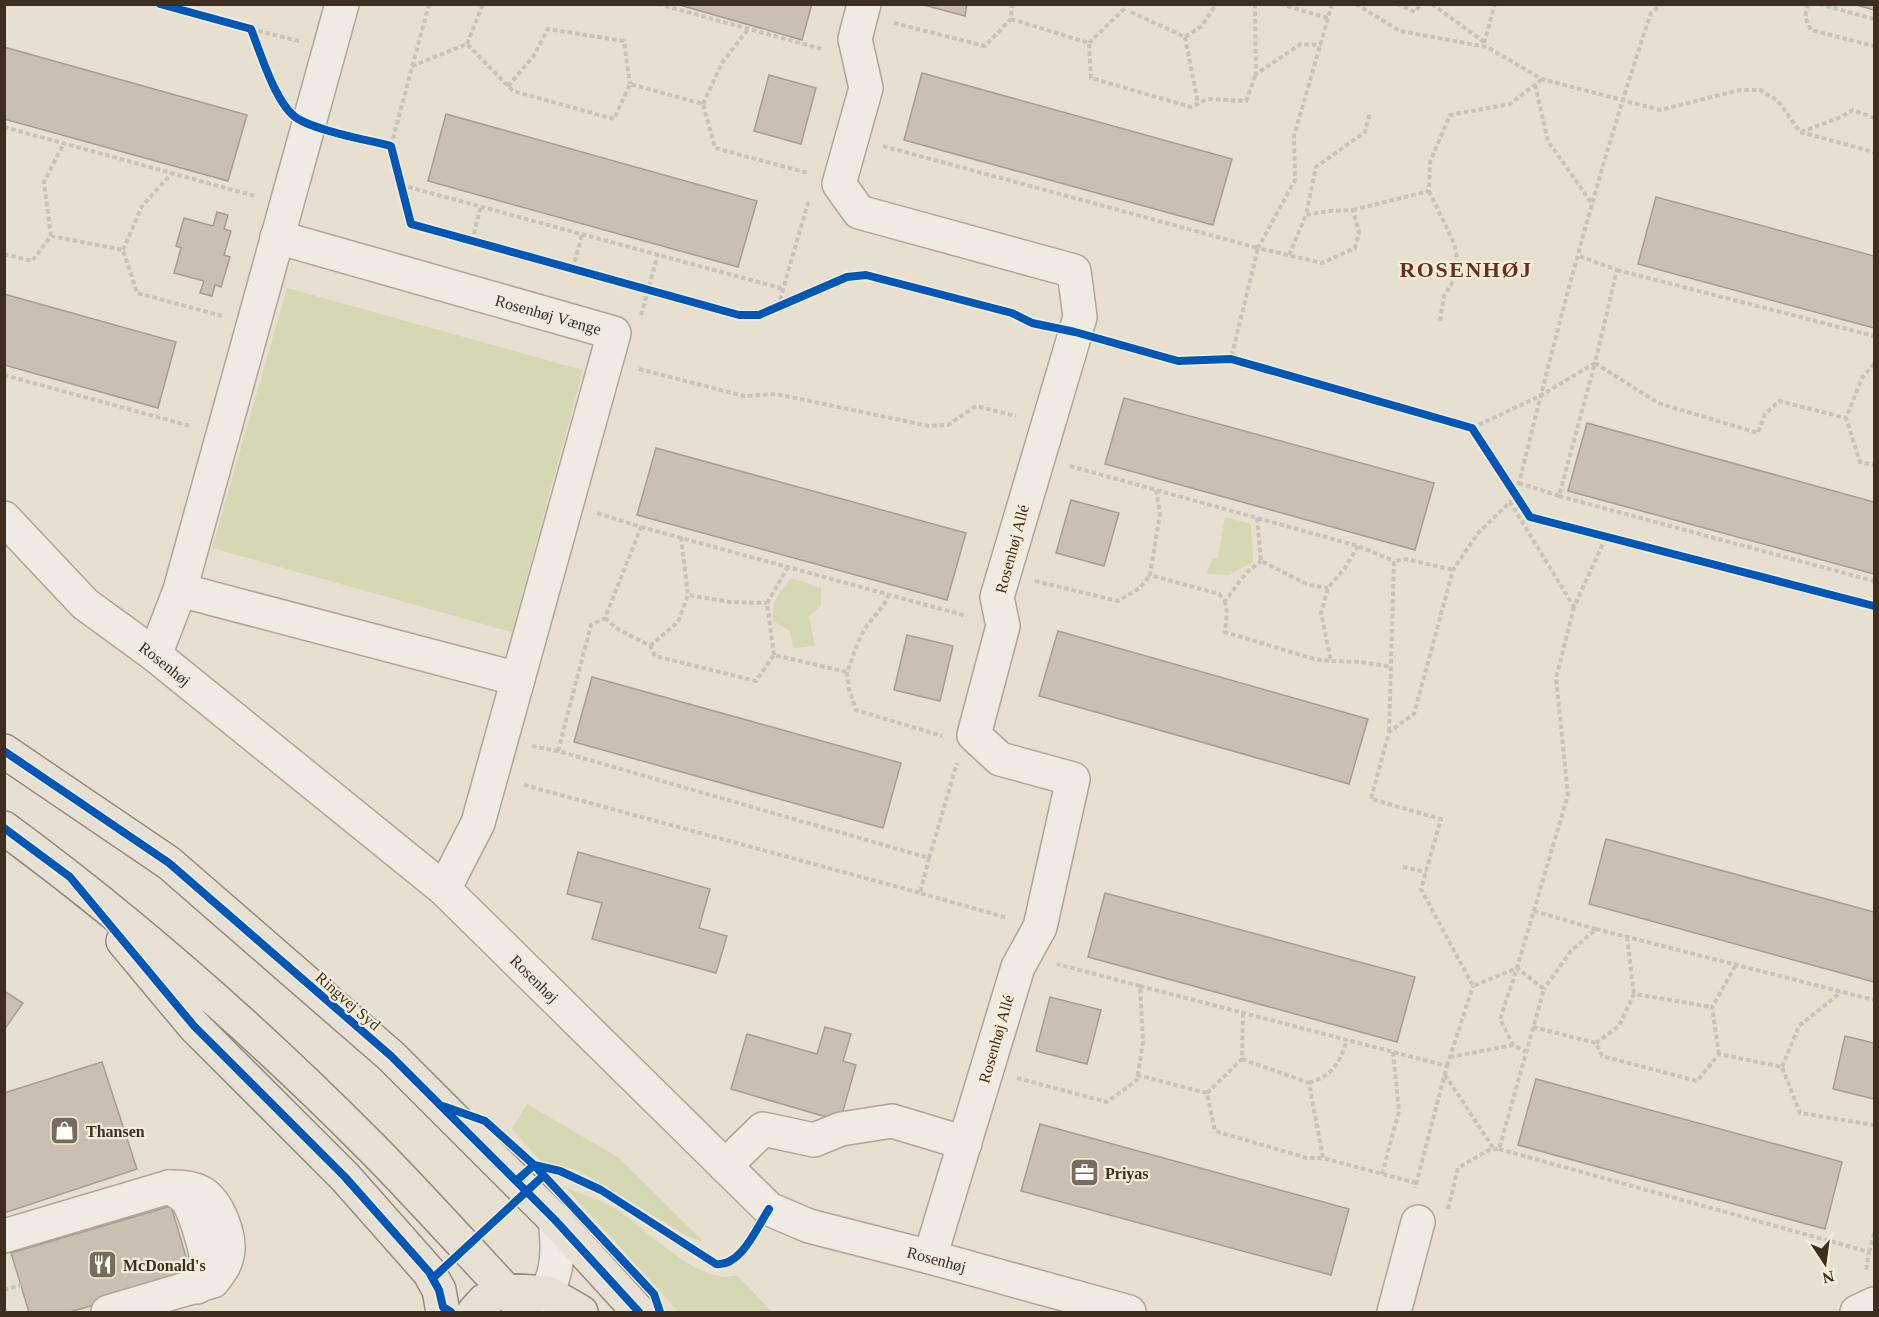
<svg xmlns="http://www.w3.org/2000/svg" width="1879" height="1317" viewBox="0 0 1879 1317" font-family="'Times New Roman',serif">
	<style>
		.green { fill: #d6d7b3 }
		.building { fill: #cbbfb2; stroke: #a89c90; stroke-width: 1.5 }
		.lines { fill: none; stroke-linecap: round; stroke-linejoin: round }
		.minor-casing { stroke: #ada599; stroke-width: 36 }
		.major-casing { stroke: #928b80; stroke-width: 36 }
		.path { stroke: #c8c2b9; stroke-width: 4; stroke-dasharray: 4.5 3; stroke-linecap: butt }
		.minor { stroke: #efebe3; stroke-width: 33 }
		.major { stroke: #e6e1d4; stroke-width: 33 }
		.cycleway-casing { stroke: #f7eed8; stroke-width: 11 }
		.cycleway { stroke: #0057b8; stroke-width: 8 }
		.labels { text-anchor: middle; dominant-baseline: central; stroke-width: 4.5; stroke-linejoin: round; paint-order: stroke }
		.street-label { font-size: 16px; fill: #3d2e20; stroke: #f7eed8 }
		.poi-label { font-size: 16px; font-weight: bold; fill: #3d2e20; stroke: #f7eed8; text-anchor: start }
		.district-label { font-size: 22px; font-weight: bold; letter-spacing: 1.5px; fill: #6b2e1e; stroke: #f7eed8 }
	</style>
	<rect width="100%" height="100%" fill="#e7e0d1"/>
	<!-- green -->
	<path class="green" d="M287 288 583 370 512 632 212 548Z
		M1225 517 1251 524 1253 562 1229 575 1206 574 1213 558H1218Z
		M791 578 821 588V606L809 616 815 646 793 648 790 631 773 621C770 603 780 592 791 578Z
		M527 1104 619 1158 704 1242 687 1236 579 1171 541 1161 512 1129Z
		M566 1188C580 1194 596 1198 609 1205 643 1223 698 1288 737 1275L772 1312H679Z"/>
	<!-- building -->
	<path class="building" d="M676 4H812L802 40Z
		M920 4H967L965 16Z
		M1853 4H1874V10Z
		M4 47 247 115 228 181 4 119Z
		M922 73 1232 159 1213 225 904 140Z
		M769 75 816 88 801 144 754 131Z
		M446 114 757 201 738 267 428 181Z
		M1656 197 1874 256V328L1638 264Z
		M217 212 228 215 224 229 231 231 224 255 230 257 221 287 215 285 212 296 200 293 204 281 174 273 181 248 176 246 184 218 213 226Z
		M4 294 176 342 158 408 4 365Z
		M1124 398 1434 483 1415 550 1105 464Z
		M1587 423 1874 502V574L1568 491Z
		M656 448 966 533 947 600 637 515Z
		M1071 500 1119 513 1104 566 1056 553Z
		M1058 631 1368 719 1349 784 1039 696Z
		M907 635 953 646 940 701 894 690Z
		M592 677 901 763 883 828 574 742Z
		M1606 839 1874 912V982L1589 904Z
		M578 852 710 889 699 928 727 936 716 973 592 939 602 903 567 894Z
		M1105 893 1415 977 1397 1042 1088 957Z
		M4 991 23 1003 4 1030Z
		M1050 997 1101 1010 1087 1064 1036 1051Z
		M825 1027 851 1034 843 1061 856 1065 840 1121 731 1089 747 1034 817 1054Z
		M1845 1036 1874 1043V1099L1833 1089Z
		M102 1062 137 1169 4 1213V1093Z
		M1536 1079 1842 1162 1825 1229 1518 1145Z
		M1040 1124 1349 1209 1331 1275 1021 1191Z
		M171 1206 192 1277 70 1312H29L11 1253Z"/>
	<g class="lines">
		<defs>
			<g id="minor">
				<path d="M864 4 855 39 866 88 839 184 859 212 1074 271 1080 317 997 597 1003 626 974 735 1000 759 1073 779 1040 927 1018 967 930 1257"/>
				<path id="s1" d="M277 237 614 333 478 823 444 889"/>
				<path id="s2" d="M4 518 85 604 155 655 444 889 769 1209 809 1226 930 1257 1129 1312"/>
				<path d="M180 590 518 679"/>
				<path d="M155 655 180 590 342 4"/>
				<path d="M725 1166 763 1129 814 1140 841 1129 892 1121 965 1143"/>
				<path d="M169 1187C176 1191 183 1194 188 1201 195 1213 210 1258 207 1270 205 1277 201 1282 197 1287"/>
				<path d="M4 1236 169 1187C180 1187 192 1187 202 1193 218 1203 232 1238 227 1256 225 1266 219 1273 213 1281L108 1312"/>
				<path d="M535 1312C557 1280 560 1259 555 1220"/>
				<path d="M1394 1312 1418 1222"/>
				<path d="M1857 1312 1874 1304"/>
			</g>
			<path id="major" d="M4 751 169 863 391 1056 555 1220 639 1312
				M4 828C136 925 259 1034 374 1150 426 1203 475 1258 526 1312
				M123 941 194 1026 345 1177 429 1272 439 1290 443 1312
				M474 1312 485 1300 504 1290 548 1293 581 1312"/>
		</defs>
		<!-- minor casing -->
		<use href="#minor" class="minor-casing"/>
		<!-- major casing -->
		<use href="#major" class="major-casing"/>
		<!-- path -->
		<path class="path" d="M658 4 822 49
			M1255 4 1256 74 1301 44 1321 45
			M1280 4 1328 18
			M1332 4 1294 136 1295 180 1258 248 1322 263 1355 248 1359 232 1353 210 1329 211 1306 215 1316 167 1365 132 1370 112
			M1356 4 1400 31 1487 47 1542 79 1660 110 1740 90H1760L1778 101 1800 132 1874 152
			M1397 4 1415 12 1421 4
			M1432 4 1484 42
			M1808 4 1805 17 1811 30 1874 46
			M1819 4 1874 19
			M1131 12 1185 37 1202 26 1216 4
			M1011 19 1089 43 1091 78 1191 107 1207 99 1246 101 1256 74
			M894 23 985 46 1011 19 1012 4
			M251 29 299 41
			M1185 37 1198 103
			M1089 43 1125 8V4
			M1484 43 1495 4
			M467 44 483 4
			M412 66 467 44 513 91 614 119 630 84 703 104 715 148 808 173
			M1535 85 1548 141 1593 205
			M508 86 533 57 548 29 624 41 630 84
			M703 104 722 63 748 29
			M4 127 255 196
			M1801 132 1841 117 1853 110 1874 118
			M391 146 429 4
			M883 146 1258 248 1231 359
			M401 185 784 289
			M1429 191 1454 243 1458 264 1454 280 1444 296 1440 321
			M1353 210 1429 191 1430 162 1450 115 1510 104 1542 79
			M51 236 44 182 64 143
			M472 241 481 206
			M123 250 142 206 172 173
			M4 254 32 261 51 236 123 250 137 293 222 316
			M1289 255 1306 215
			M573 269 582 234
			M1617 270 1874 336
			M778 307 809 199
			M641 315 658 254
			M1874 364 1862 378 1846 418 1860 462 1874 465
			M639 369 744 396 776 394 929 426 948 425 976 406 1016 416
			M4 375 190 426
			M1472 428 1540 396 1595 363 1617 270 1579 256
			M1070 466 1358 546 1394 561
			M1519 483 1559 496 1595 363 1658 403 1758 433 1765 414 1779 401 1846 418
			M1510 487 1519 483C1558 325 1599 167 1651 13L1662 4
			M1156 490 1160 513 1150 575 1219 594 1225 601 1246 573 1261 561
			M1559 496 1874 581
			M1257 518 1261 561 1309 585 1328 588
			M641 527 967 616
			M681 537 688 595
			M1358 546 1345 568 1328 588 1321 613 1331 661 1362 662 1391 667
			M1035 581 1118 601 1140 588 1150 575
			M1225 601 1227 612 1225 632 1314 659 1331 661
			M1574 607 1556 678 1568 795 1517 968 1473 986 1421 889 1441 819 1371 799 1389 732 1414 714 1453 570 1478 533 1510 502 1574 607 1606 537
			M605 618 616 628 650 646 655 656 756 681 774 655 847 672C853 657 857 641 866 627 874 616 884 607 889 594
			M650 646 678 622 688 595 730 602 767 603
			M774 655 767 603 788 567
			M847 672 849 689 856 710 942 736
			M1389 731 1394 561 1406 559 1453 570
			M532 746 558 751 929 858 957 763
			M558 751 591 625 605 618 641 527 597 513
			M524 785 920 893
			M929 858 920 893 1008 918
			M1403 867 1426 872
			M1534 911 1596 929 1571 951 1544 989
			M1596 929 1874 1000
			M1627 937 1634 994
			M1140 986 1447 1066 1415 1188
			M1533 1027 1596 1043 1602 1056 1697 1081 1719 1054 1782 1067 1800 1113 1874 1125
			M1596 1043 1619 1026 1634 994 1712 1007
			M1719 1054 1712 1007 1736 965
			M1450 1057 1513 1045
			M1242 1059 1309 1083 1323 1158
			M1447 1066 1473 986
			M1782 1067 1799 1026 1841 992
			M1137 1075 1207 1093 1215 1131 1307 1158H1323L1416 1183
			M1445 1075 1494 1149
			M1017 1078 1107 1102 1137 1080 1143 1042 1140 986 1057 964
			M1309 1083C1333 1075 1339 1064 1347 1040
			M1207 1093 1242 1059 1243 1013
			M1499 1149 1869 1252 1866 1272
			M1382 1174 1399 1111 1393 1052
			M1448 1209 1458 1168 1489 1150 1499 1149 1544 989 1517 968 1500 1019 1513 1045 1526 1052
			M1869 1252 1874 1234
			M4 1290 21 1285"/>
		<!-- minor -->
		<use href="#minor" class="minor"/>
		<!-- major -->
		<use href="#major" class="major"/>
		<defs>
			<path id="cycleway" d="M160 4 251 29C260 52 275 101 294 116 311 130 368 140 391 146L411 224 739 315H759L847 277 866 275 1012 313 1032 323 1075 332 1178 361 1231 359 1472 428 1530 517 1874 606
				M4 751 169 863 391 1056 555 1220 639 1312
				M4 828 70 877 194 1026 345 1177 429 1272 439 1290 443 1307 451 1312
				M443 1106 485 1121 534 1165 654 1294 660 1312
				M516 1181 534 1165 560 1171 601 1190 716 1264C741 1267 757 1227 769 1209
				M433 1278 543 1176"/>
		</defs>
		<!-- cycleway casing -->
		<use href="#cycleway" class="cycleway-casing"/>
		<!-- cycleway -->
		<use href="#cycleway" class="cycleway"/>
	</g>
	<!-- icons -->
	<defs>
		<symbol id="shop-square" viewBox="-11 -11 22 22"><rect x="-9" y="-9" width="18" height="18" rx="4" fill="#786c5e" stroke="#f7eed8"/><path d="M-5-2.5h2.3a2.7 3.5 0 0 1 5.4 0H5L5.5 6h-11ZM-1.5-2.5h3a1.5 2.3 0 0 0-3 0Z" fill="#fff"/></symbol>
		<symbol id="office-square" viewBox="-11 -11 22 22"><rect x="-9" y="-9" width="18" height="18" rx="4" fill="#786c5e" stroke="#f7eed8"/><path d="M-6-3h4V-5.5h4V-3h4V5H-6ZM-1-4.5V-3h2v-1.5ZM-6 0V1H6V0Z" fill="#fff"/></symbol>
		<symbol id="restaurant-square" viewBox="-11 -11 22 22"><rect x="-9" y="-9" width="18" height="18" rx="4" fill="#786c5e" stroke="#f7eed8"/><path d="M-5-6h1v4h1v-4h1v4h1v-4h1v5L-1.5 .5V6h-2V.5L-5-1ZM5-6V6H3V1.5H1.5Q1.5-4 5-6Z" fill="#fff"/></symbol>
	</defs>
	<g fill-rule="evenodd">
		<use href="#shop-square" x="48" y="1114" width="33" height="33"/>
		<use href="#office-square" x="1068" y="1156" width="33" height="33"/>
		<use href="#restaurant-square" x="86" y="1248" width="33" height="33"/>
	</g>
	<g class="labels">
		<!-- street labels -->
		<g class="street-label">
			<text stroke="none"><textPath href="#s1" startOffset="282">Rosenhøj Vænge</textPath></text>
			<text transform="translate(1012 549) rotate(-75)">Rosenhøj Allé</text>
			<text stroke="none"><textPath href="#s2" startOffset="218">Rosenhøj</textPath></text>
			<text stroke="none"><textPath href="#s2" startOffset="704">Rosenhøj</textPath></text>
			<text transform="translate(348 1001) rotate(41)">Ringvej Syd</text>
			<text transform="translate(996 1039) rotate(-74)">Rosenhøj Allé</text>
			<text stroke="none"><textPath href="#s2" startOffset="1208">Rosenhøj</textPath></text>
		</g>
		<!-- poi labels -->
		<g class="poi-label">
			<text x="86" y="1131">Thansen</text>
			<text x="1105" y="1173">Priyas</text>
			<text x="123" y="1265">McDonald's</text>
		</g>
		<!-- district labels -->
		<g class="district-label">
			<text x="1466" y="269">ROSENHØJ</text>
		</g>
	</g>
	<!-- border -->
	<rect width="1879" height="1317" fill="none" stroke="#3d2e20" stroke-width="12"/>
	<!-- north arrow -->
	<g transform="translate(1825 1263) rotate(167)" stroke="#f7eed8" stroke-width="4.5" paint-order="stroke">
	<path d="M0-4.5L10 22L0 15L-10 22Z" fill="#3d2e20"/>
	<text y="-9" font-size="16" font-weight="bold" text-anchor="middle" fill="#3d2e20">N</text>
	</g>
</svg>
